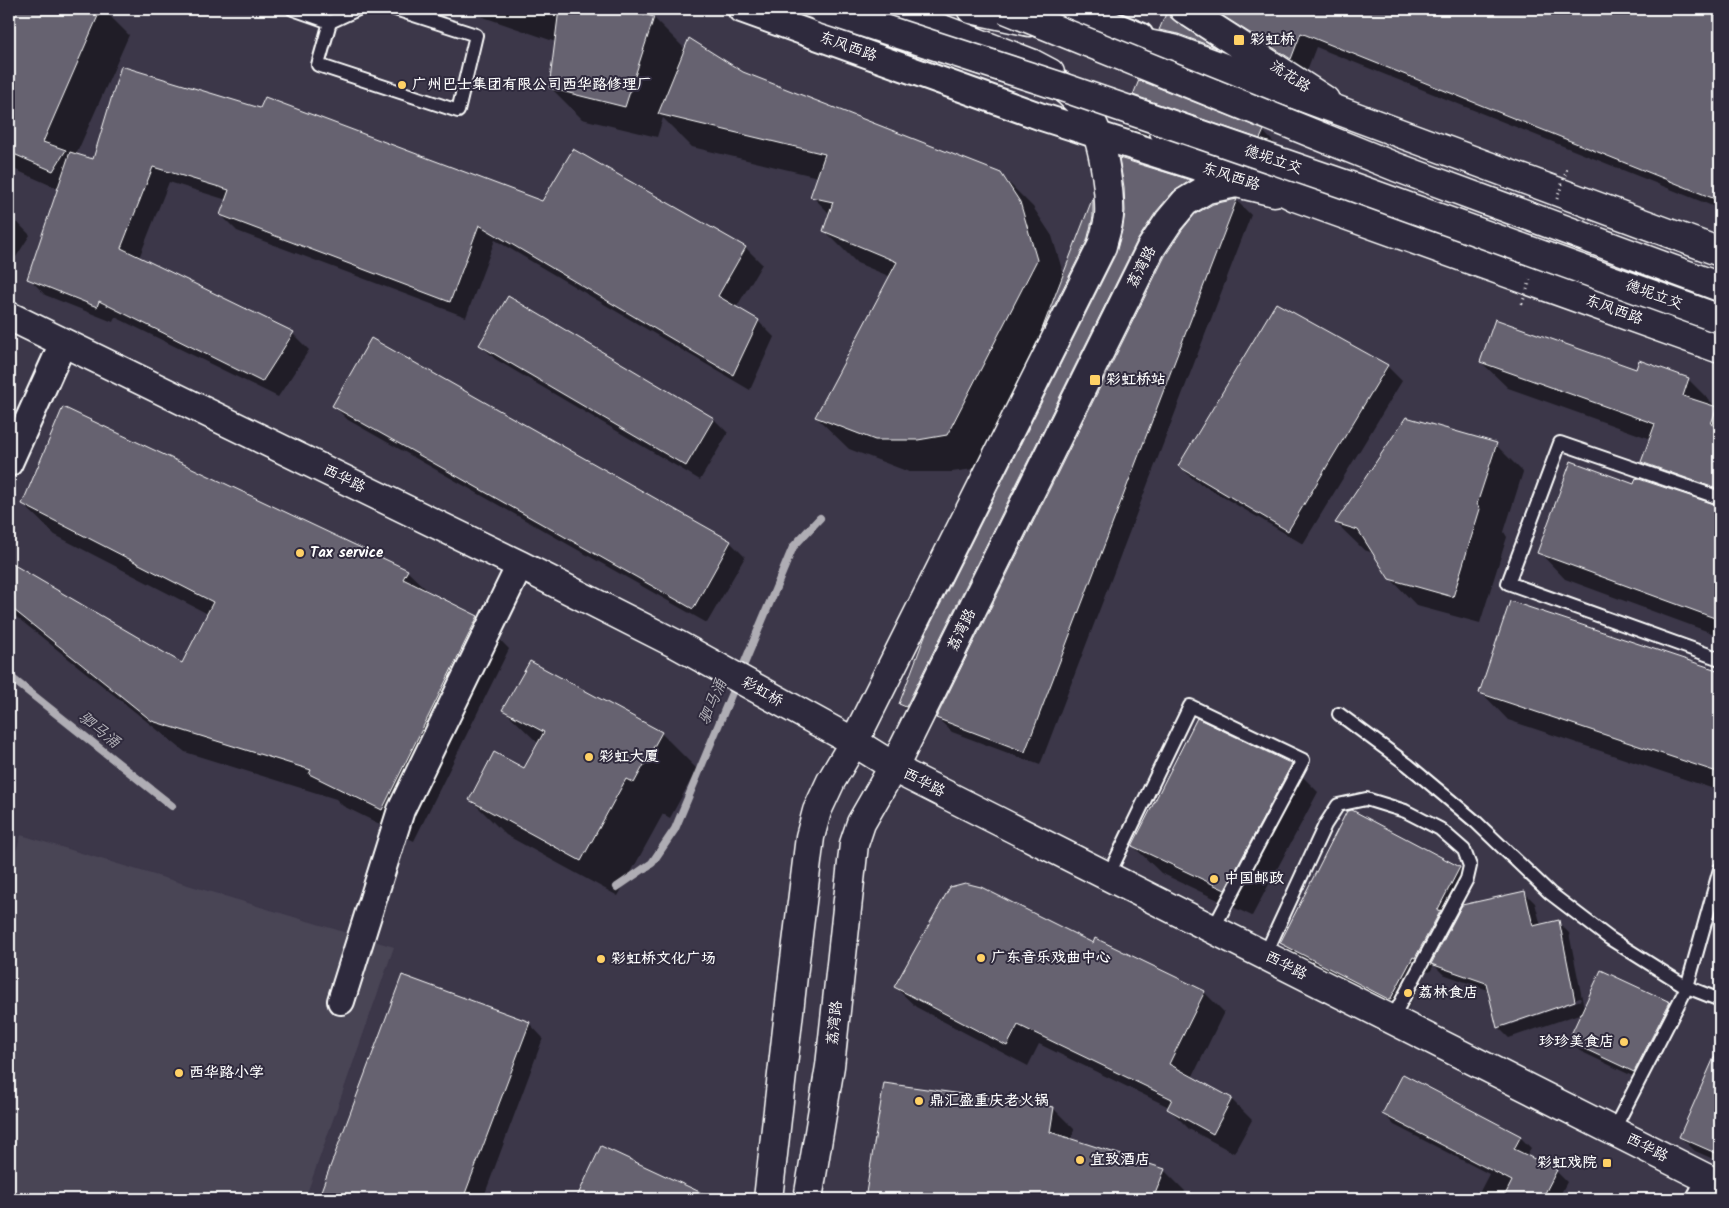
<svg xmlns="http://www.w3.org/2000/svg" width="1729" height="1208" viewBox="0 0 1729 1208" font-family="Kalam,'LXGW WenKai TC',sans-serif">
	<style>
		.built { fill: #494455 }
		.shadow { fill: #0007; fill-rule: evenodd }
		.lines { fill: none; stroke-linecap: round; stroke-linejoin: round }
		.stream { stroke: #afadb4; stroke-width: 8 }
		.building { fill: #666270; stroke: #fff }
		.lane-casing { stroke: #fff; stroke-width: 16 }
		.street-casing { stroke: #fff; stroke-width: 30 }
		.secondary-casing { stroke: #fff; stroke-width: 31 }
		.primary-casing { stroke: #fff; stroke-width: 31 }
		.lane { stroke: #2f2a3d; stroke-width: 12 }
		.street { stroke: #2f2a3d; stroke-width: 26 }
		.secondary { stroke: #2f2a3d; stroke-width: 28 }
		.primary { stroke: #2f2a3d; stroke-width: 28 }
		.highway-bridge-casing { stroke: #fff; stroke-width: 31; stroke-linecap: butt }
		.path-bridge { stroke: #fff; stroke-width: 3; stroke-dasharray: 1 4; stroke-linecap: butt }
		.highway-bridge { stroke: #2f2a3d; stroke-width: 28 }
		.poi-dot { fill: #ffd166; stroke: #2f2a3d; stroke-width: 2 }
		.labels { text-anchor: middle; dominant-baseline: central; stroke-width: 4; stroke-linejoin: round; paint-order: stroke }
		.poi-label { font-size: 15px; font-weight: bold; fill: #fff; stroke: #2f2a3d; text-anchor: start }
		.street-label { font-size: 15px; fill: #fff; stroke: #2f2a3d }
		.water-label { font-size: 16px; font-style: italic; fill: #b5b4ba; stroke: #2f2a3d }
	</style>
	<rect width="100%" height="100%" fill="#3c3749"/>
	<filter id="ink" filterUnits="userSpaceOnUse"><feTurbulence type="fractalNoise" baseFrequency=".02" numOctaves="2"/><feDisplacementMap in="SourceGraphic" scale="10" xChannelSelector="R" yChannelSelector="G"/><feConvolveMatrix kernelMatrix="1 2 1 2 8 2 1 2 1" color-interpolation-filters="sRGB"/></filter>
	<g filter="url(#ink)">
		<!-- built -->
		<path class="built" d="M21 835 394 947 305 1199H9V875Z"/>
		<!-- shadow -->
		<path class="shadow" d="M9 9H103L129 35 76 155 94 161 542 202 574 150 746 248 762 264 736 308 758 321 774 337 750 390 495 240 466 317 237 231 221 215 227 200 169 182 139 258 293 334 309 350 278 397 115 317 113 322 45 295 29 278 59 189 9 167Z
			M355 9H373L371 14Z
			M460 9H620L654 18 686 50 1000 174 1033 207 1052 236 1064 276 1094 200 1107 213 980 468 952 472H909L849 449 816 417 891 277 857 263 824 230 830 214 812 196 818 177 692 147 663 118 657 137 582 119 551 88 556 42Z
			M1204 9H1710L1720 13V209L1316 47 1306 73Z
			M1169 10 1183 23 1184 29 1215 49 1226 60 1175 45 1161 30Z
			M1135 95 1263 131 1277 146 1275 152 1149 109Z
			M1122 126 1148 134 1163 149 1137 141Z
			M1121 159 1190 182 1204 195 1187 206 915 718 900 704 1117 253 1124 227 1126 211Z
			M1237 201 1251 215 1040 765 952 732 937 718 1213 205Z
			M9 219 19 224 30 235 9 268Z
			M1276 305 1387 366 1402 381 1303 544 1194 480 1179 465Z
			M371 340 730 542 745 557 707 623 348 420 334 406Z
			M481 345 714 419 728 433 700 480 495 359Z
			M1481 362 1637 371 1688 379 1714 405V407L1720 412V636L1565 579 1539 552 1634 486 1672 491 1643 462 1651 439 1508 388Z
			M1496 445 1523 472 1504 532 1507 537 1480 623 1417 606 1390 578 1374 553 1364 550 1336 523Z
			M23 504 407 571 432 595 478 617 509 649 414 841 343 806 336 799 185 752 14 615 9 610V564L182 665 208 614 55 535Z
			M1511 603 1720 673V791L1508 720 1481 692Z
			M504 710 661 733 697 769 670 818 663 814 618 896 506 835 470 799 524 770 539 744Z
			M1291 765 1318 792 1252 916 1161 873 1133 846Z
			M1460 868 1474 882 1461 907 1524 892 1535 903 1541 926 1558 922 1569 933 1584 1008 1669 1003 1680 1014 1645 1082 1580 1051 1569 1040 1582 1013 1509 1038 1498 1027 1488 990 1443 974 1434 965 1430 972 1427 971 1405 1014 1296 957 1281 942ZM1580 998 1581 1000 1504 1027V1024Z
			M1093 944 1204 992 1224 1012 1192 1078 1231 1099 1252 1120 1234 1153 1189 1129 1168 1108 1169 1107 1039 1044 1028 1066 916 1007 895 987Z
			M403 976 529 1023 543 1038 483 1199H320Z
			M1720 1047V1162L1695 1151 1680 1137Z
			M885 1085 1053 1108 1074 1129 1072 1140 1164 1170 1185 1191 1182 1199H867Z
			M1384 1114 1520 1137 1531 1148 1526 1156 1556 1171 1567 1182 1558 1199H1476L1489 1174 1394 1125Z
			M602 1148 712 1199H578Z"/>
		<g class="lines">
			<!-- stream -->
			<path class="stream" d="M9 676 172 806
				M617 887 652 863 675 829 793 547 820 518"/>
		</g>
		<!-- building -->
		<path class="building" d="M9 9H101L43 142 66 150 53 171 9 152Z
			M559 9H625L654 17 625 107 549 88Z
			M1168 9 1170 17 1176 22 1216 48 1178 34 1159 30Z
			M1212 9H1720V201L1301 33 1291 59Z
			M689 38 743 72 1001 173 1020 202 1037 260 947 435 918 440H875L815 417 897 262 823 231 833 202 810 197 825 154 658 114Z
			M121 66 260 108 265 97 542 201 573 149 746 247 718 296 759 320 733 375 479 225 450 302 220 215 229 190 153 167 121 248 294 332 262 382 99 301 97 307 27 279 70 152 93 159Z
			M1139 80 1264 130 1260 139 1133 95Z
			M1119 158 1191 180 1173 192 1156 212 1137 241 906 707 899 704 926 633 1116 253 1123 227 1125 211 1124 187Z
			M1093 197V217L1087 241 1041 332Z
			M1237 199 1025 752 936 718 1165 256 1182 230 1195 214 1213 204Z
			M508 296 714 418 686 466 479 345Z
			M1276 303 1388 365 1288 531 1178 466Z
			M1495 319 1636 369 1639 360 1689 378 1683 396 1717 407 1711 424 1720 428V490L1641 462 1655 424 1480 362Z
			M371 338 731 541 693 609 332 406Z
			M63 407 408 570 403 579 478 616 382 810 309 774 311 770 152 721 9 606V562L182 663 213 602 22 504Z
			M1406 417 1497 443 1477 504 1480 509 1453 597 1389 579 1358 530 1335 523Z
			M1571 461 1634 484 1636 478 1720 506V620L1537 553Z
			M1510 601 1720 671V773L1479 693Z
			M530 661 662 732 634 783 626 779 581 861 469 800 494 752 524 768 544 732 502 710Z
			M1197 718 1292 764 1225 890 1132 846Z
			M1352 810 1460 867 1437 911 1441 910 1415 958 1413 957 1390 1000 1280 943 1347 811Z
			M965 883 981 887 1093 943 1095 938 1205 991 1169 1064 1232 1098 1213 1134 1167 1109 1172 1099 1018 1025 1007 1046 894 987 950 887Z
			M1525 891 1533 926 1559 920 1575 1001 1497 1028 1486 983 1431 964 1462 905Z
			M1601 970 1670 1002 1634 1072 1568 1041Z
			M402 975 530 1022 463 1199H318Z
			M1720 1044V1155L1679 1137Z
			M1403 1074 1521 1136 1514 1149 1557 1170 1542 1199H1503L1512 1181 1382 1114Z
			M884 1083 1054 1107 1050 1132 1165 1169 1153 1199H865Z
			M601 1146 715 1199H576Z"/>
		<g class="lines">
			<defs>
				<path id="lane" d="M293 9 330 22 358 9
					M330 22 318 65 458 111 476 35 395 9
					M1720 498 1560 443 1508 583 1720 659
					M1339 714 1408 765 1476 822 1550 893 1609 938 1687 987 1720 869
					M1108 876 1190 706 1303 760 1213 929
					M1265 955 1325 825 1338 805 1366 799 1405 811 1440 829 1464 850 1470 866 1467 879 1392 1019
					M1613 1131 1687 987 1720 1000"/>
				<path id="street" d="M741 9 1042 117 1251 184
					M1073 9 1140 36
					M9 463 63 343
					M341 1001 401 810 520 565
					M1700 1199 1710 1180"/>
				<path id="secondary" d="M1184 9 1325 100
					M9 316 520 565 678 645 854 742 907 775 1720 1185
					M768 1199 793 976 810 837 817 811 831 781 854 742 1102 246C1104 237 1108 226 1109 216 1110 202 1108 187 1106 173 1100 133 1092 109 1058 84
					M808 1199 830 1066 854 844 861 823 900 755 1151 248 1169 221 1185 202 1207 189 1236 183 1274 192"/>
				<path id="primary" d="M890 9 1031 63 1050 73
					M971 9 1030 22
					M1075 30 1173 49 1720 252
					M1164 131 1295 197 1720 349"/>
			</defs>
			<!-- lane casing -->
			<use href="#lane" class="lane-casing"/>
			<!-- street casing -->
			<use href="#street" class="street-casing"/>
			<!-- secondary casing -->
			<use href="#secondary" class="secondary-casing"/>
			<!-- primary casing -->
			<use href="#primary" class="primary-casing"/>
			<!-- lane -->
			<use href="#lane" class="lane"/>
			<!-- street -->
			<use href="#street" class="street"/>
			<!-- secondary -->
			<use href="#secondary" class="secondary"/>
			<!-- primary -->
			<use href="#primary" class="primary"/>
			<defs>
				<path id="highway-bridge" d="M822 9 1062 87 1350 186 1720 319
					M1005 9 1396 167 1720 287"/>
			</defs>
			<!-- highway-bridge casing -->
			<use href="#highway-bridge" class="highway-bridge-casing"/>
			<!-- path-bridge -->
			<path class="path-bridge" d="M1557 199 1568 166
				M1522 304 1531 278"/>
			<!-- highway-bridge -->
			<use href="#highway-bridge" class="highway-bridge"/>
		</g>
	</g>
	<!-- markers -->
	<g class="poi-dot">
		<rect x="1233" y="34" width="12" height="12" rx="2.5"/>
		<circle cx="402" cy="85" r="5"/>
		<rect x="1089" y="374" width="12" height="12" rx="2.5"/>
		<circle cx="300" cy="553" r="5"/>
		<circle cx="589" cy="757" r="5"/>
		<circle cx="1214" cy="879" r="5"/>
		<circle cx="981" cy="958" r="5"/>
		<circle cx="601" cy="959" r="5"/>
		<circle cx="1408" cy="993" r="5"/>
		<circle cx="1624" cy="1042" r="5"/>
		<circle cx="179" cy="1073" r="5"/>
		<circle cx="919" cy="1101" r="5"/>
		<circle cx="1080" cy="1160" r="5"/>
		<rect x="1602" y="1158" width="10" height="10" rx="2.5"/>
	</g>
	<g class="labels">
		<!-- poi labels -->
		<g class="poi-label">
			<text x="1250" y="40">彩虹桥</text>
			<text x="412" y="85">广州巴士集团有限公司西华路修理厂</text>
			<text x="1106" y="380">彩虹桥站</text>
			<text x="310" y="553">Tax service</text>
			<text x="599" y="757">彩虹大厦</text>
			<text x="1224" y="879">中国邮政</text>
			<text x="991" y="958">广东音乐戏曲中心</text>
			<text x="611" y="959">彩虹桥文化广场</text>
			<text x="1418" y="993">荔林食店</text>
			<text x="1614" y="1042" text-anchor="end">珍珍美食店</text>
			<text x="189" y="1073">西华路小学</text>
			<text x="929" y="1101">鼎汇盛重庆老火锅</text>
			<text x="1090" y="1160">宜致酒店</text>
			<text x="1597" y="1163" text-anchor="end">彩虹戏院</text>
		</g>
		<!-- street labels -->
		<g class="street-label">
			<text transform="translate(848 47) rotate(20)">东风西路</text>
			<text transform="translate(1290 77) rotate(33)">流花路</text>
			<text transform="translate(1273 160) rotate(19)">德坭立交</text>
			<text transform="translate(1231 177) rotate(18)">东风西路</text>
			<text transform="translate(1142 267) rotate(-63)">荔湾路</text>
			<text transform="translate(1654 295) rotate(20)">德坭立交</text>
			<text transform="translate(1614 310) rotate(20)">东风西路</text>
			<text transform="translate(344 479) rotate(26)">西华路</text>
			<text transform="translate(962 630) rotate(-64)">荔湾路</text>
			<text transform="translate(762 692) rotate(29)">彩虹桥</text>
			<text transform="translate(924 783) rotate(27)">西华路</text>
			<text transform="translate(1286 966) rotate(27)">西华路</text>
			<text transform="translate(835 1023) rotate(-84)">荔湾路</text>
			<text transform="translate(1647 1148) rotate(27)">西华路</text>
		</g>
		<!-- water labels -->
		<g class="water-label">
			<text transform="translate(713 702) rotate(-67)">驷马涌</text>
			<text transform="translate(99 730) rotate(39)">驷马涌</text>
		</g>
	</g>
	<!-- margin -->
	<rect width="1729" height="1208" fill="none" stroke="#2f2a3d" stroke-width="30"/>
	<rect x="15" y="15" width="1699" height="1178" fill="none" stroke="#fff" stroke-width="2" filter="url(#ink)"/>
</svg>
